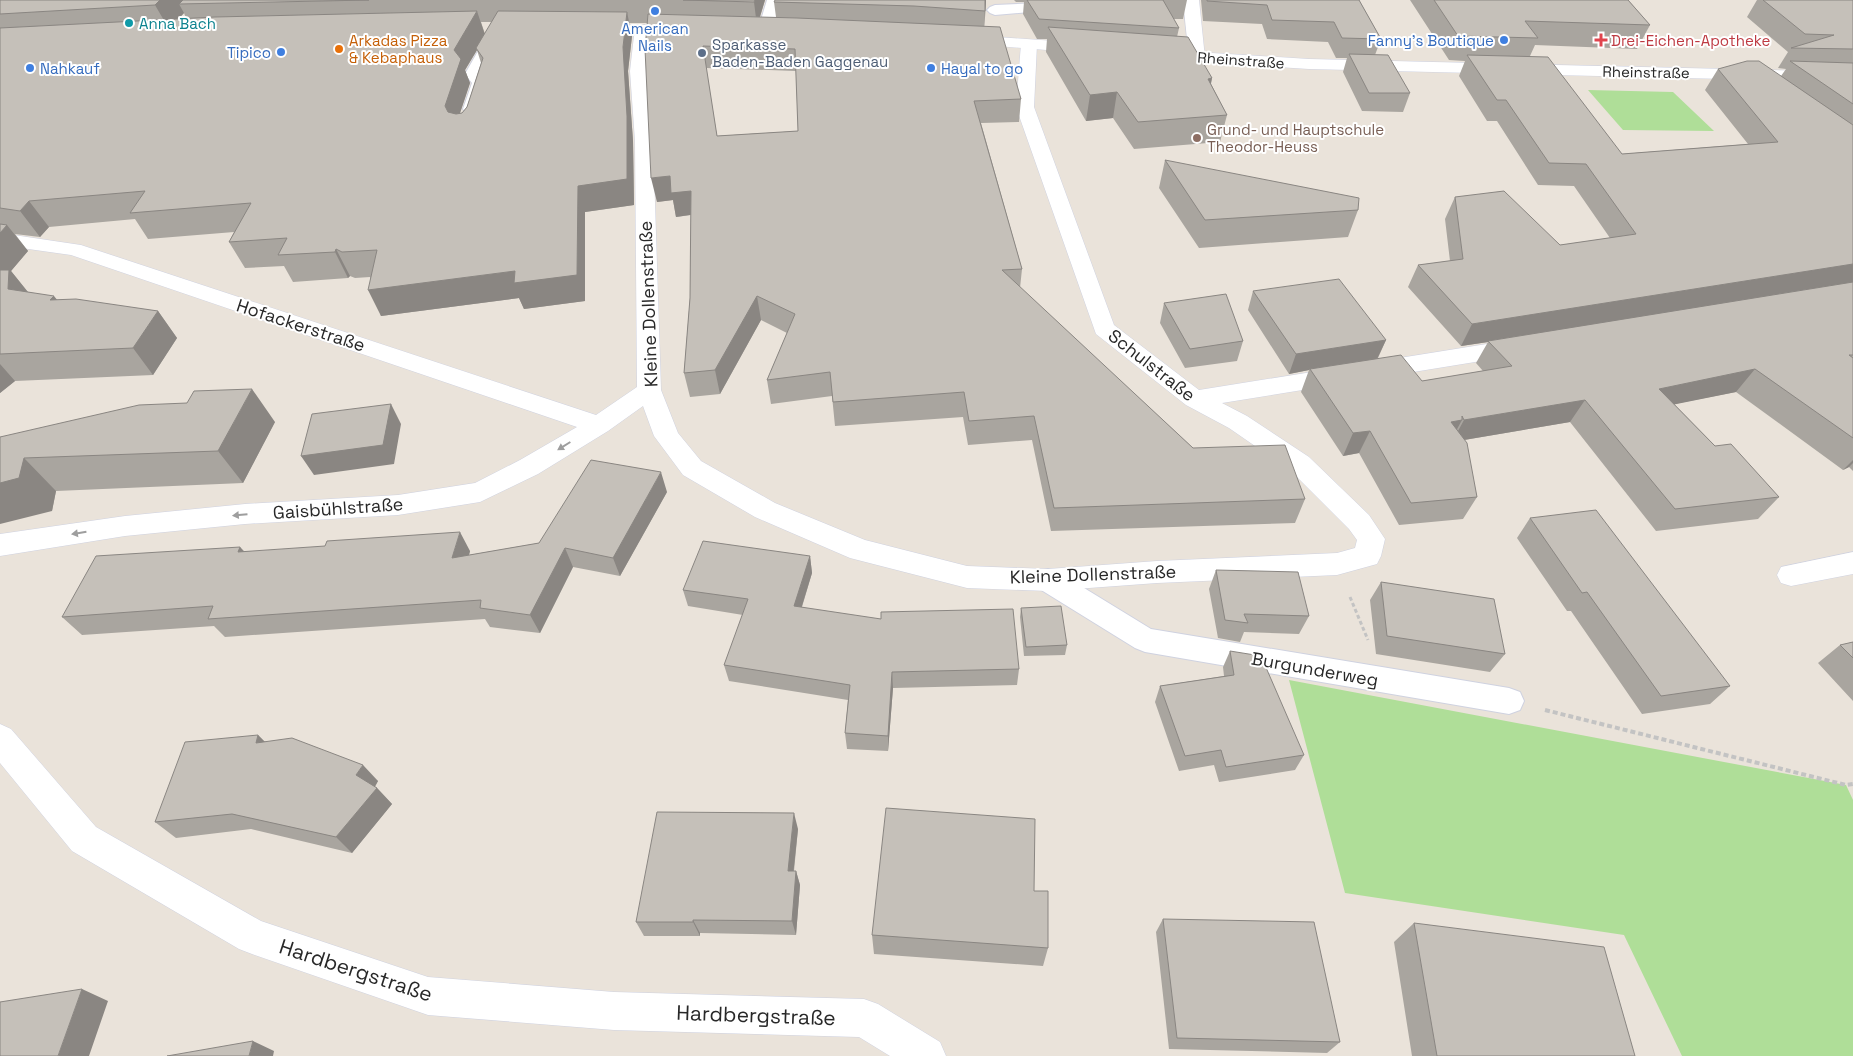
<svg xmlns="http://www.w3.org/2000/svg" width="1853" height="1056" viewBox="0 0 1853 1056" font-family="'Space Grotesk',sans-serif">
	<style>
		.green { fill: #afde98 }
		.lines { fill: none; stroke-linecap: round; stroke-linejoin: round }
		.service-casing { stroke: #cfd2e0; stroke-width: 2 }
		.minor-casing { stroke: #cfd2e0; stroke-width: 1 }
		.tertiary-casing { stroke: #cfd2e0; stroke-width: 1 }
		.path-far1 { stroke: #c3c3c3; stroke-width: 3; stroke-dasharray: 4 2.5; stroke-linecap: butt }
		.path { stroke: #c3c3c3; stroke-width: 4; stroke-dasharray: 5 3; stroke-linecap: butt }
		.service { fill: #fff; fill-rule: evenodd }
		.minor { fill: #fff; fill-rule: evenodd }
		.tertiary { fill: #fff; fill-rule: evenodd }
		.wall { fill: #a9a59f; fill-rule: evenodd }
		.shaded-wall { fill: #8a8682 }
		.building { fill: #c5c0b9; stroke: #8a8682; fill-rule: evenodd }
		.oneway { fill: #9e9e9e }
		.shop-dot { fill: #3f7fe0; stroke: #fff; stroke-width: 2 }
		.culture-dot { fill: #0f9aa8; stroke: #fff; stroke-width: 2 }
		.health-dot { fill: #e0444e; stroke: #fff; stroke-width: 2 }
		.food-dot { fill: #e8710a; stroke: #fff; stroke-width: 2 }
		.service-dot { fill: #5c6f8a; stroke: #fff; stroke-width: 2 }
		.education-dot { fill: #8d6e63; stroke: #fff; stroke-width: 2 }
		.labels { text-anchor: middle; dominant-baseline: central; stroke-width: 4; stroke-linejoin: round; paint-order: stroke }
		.far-culture-label { font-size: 15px; fill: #0d838f; stroke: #fff; text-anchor: start }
		.far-shop-label { font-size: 15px; fill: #366cbe; stroke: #fff; text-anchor: end }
		.far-food-label { font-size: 15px; fill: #c56008; stroke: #fff; text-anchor: start }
		.far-health-label { font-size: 15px; fill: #be3a42; stroke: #fff; text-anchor: start }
		.far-service-label { font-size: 15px; fill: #4e5e75; stroke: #fff; text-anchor: start }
		.far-street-label { font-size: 15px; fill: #282828; stroke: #fff }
		.far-education-label { font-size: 15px; fill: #785e54; stroke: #fff; text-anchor: start }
		.street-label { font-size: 18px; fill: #282828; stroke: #fff }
		.near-street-label { font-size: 21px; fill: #282828; stroke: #fff }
	</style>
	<rect width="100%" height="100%" fill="#eae3da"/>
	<!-- green -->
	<path class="green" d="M1588 90 1673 92 1714 131 1623 130Z
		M1289 680 1846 785 1853 800V1056H1682L1624 935 1345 893Z"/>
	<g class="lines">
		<defs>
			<path id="service" d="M767 0H781L773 33 770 36H760L757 33Z
				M1058 2 1063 3 1065 6 1063 9 995 15 990 13 987 10 990 7 995 5Z
				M498 25 503 27 506 30 482 73 489 82 481 109 478 113 472 114 466 113 463 109 472 83 465 74 490 30 493 27Z
				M1048 569 1058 572 1151 629 1509 688 1520 692 1524 701 1520 710 1509 714 1145 652 1135 648 1038 588 1034 580 1038 572Z"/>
			<path id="minor" d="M1183 0H1199L1205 58 1203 62H1191L1189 58Z
				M645 25 651 27 653 30 650 36 648 71 653 141 661 390 678 433 701 461 775 503 865 540 967 566 1048 569 1157 561 1337 553 1355 548 1357 540 1349 529 1291 471 1229 428 1186 405 1096 334 1016 107 1021 44 1023 40H1035L1037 44 1034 107 1114 325 1199 390 1518 339 1526 342 1530 347 1526 352 1518 355 1222 403 1247 416 1309 457 1369 515 1385 539 1381 556 1377 564 1337 575 1157 583 1048 591 967 588 850 558 755 517 683 475 654 436 643 406 608 431 538 474 480 502 398 515 245 524 125 536 0 556V534L125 516 245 504 398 495 475 483 520 460 577 427 71 255 0 245V233L81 245 596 415 637 387 635 141 630 71 634 36 639 27Z
				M1853 552V574L1791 586 1781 583 1777 575 1781 567Z
				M0 724 11 729 96 827 261 921 428 977 614 992 864 999 878 1004 940 1042 946 1056H890L859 1037 614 1030 428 1015 252 954 239 949 72 851 0 763Z"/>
			<path id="tertiary" d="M594 24 683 26 689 28 691 31 689 34 683 36 588 32 586 29 588 26Z
				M968 35 1083 43 1089 44 1091 48 1089 52 1083 53 962 43 960 40 962 37Z
				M1163 50 1309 59 1853 72V82L1309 69 1157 59 1155 55 1157 51Z"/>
		</defs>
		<!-- service casing -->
		<use href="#service" class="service-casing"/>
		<!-- minor casing -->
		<use href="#minor" class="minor-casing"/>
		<!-- tertiary casing -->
		<use href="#tertiary" class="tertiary-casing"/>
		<!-- path-far1 -->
		<path class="path-far1" d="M1350 597 1368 640"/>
		<!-- path -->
		<path class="path" d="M1545 710 1846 785 1853 784"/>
		<!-- service -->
		<use href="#service" class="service"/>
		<!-- minor -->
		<use href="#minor" class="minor"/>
		<!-- tertiary -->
		<use href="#tertiary" class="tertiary"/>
	</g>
	<!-- wall -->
	<path class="wall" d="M0 0H765L760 17H776L774 2 986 0 984 26 1021 99 1019 122 981 123 1022 269 1020 288 1193 448 1305 499 1295 523 1051 531 1032 440 968 445 963 417 835 426 832 396 771 404 767 380 787 333 761 320 720 394 690 397 684 373 690 298 691 215 676 217 673 200 657 202 647 23H629L632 36 628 71 633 141 634 205 585 212V301L524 309 519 298 381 316 370 277 355 278 350 276 348 278 293 282 284 266 245 268 229 242 234 232 148 239 135 219 49 227 40 237 15 234 28 251 11 271 28 292 57 300 158 311 177 338 153 375 15 381 0 393ZM184 13 186 18 178 19ZM481 22H492L485 34ZM477 50 481 63 467 107 462 113H460L470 83 465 70ZM706 68 796 71 798 131 717 136Z
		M1014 0H1187L1183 19H1173L1179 28 1177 37 1212 78 1211 84 1227 115 1220 142 1134 149 1113 118 1086 121 1046 52 1047 39H1037L1023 14 1024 2H1016Z
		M1201 0H1359L1381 39 1375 55 1410 93 1403 112 1362 111 1343 72 1347 58H1336L1328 42 1267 39 1262 24 1203 21Z
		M1410 0H1628L1650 25 1637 49 1535 45 1530 56 1622 154 1748 144 1705 90 1718 69 1781 76 1786 69 1778 68 1788 52 1747 17 1757 0H1853V471L1849 467 1843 470 1736 392 1674 404 1715 446 1779 497 1758 519 1656 531 1570 422 1464 440 1477 497 1463 519 1399 525 1359 453 1343 456 1301 392 1309 370 1289 374 1248 310 1253 291 1386 340 1378 358 1422 381 1483 371 1476 363 1488 342 1461 346 1408 287 1418 265 1450 261 1445 219 1455 197 1560 245 1610 238 1574 186 1538 185 1497 121H1487L1459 76 1465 61 1449 60Z
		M1165 160 1358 210 1348 237 1199 248 1159 188Z
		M1164 303 1243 341 1237 361 1185 368 1160 323Z
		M275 422 243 483 56 491 52 511 0 437Z
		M667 492 620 576 573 567 540 633 490 627 485 619 225 637 214 626 82 635 62 617 240 547 244 551H470L469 555 539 543Z
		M1530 518 1730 686 1710 704 1642 714 1571 611H1567L1517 538Z
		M810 556 812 573 802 607 1019 669 1017 685 893 688 888 751 847 749 845 733 848 700 729 681 724 665 743 615 688 606 683 590Z
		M1216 570 1309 616 1299 634 1244 632 1240 642 1218 638 1209 589Z
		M1381 582 1505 654 1490 672 1376 654 1370 600Z
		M1021 608 1067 645 1065 655 1024 656 1020 617Z
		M1853 642V701L1818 663 1840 645Z
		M1230 651 1304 755 1295 770 1219 782 1214 765 1179 771 1155 702 1160 686 1224 676 1223 667Z
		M258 735 264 741 378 781 375 787 377 788 392 804 352 853 251 829 176 838 155 822Z
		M798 829 794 871H796L800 885 796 935 700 933V936H644L636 922Z
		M1034 891 1048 948 1043 966 874 954 872 935Z
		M1163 919 1340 1042 1327 1053 1169 1049 1156 932Z
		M1414 923 1635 1056H1412L1394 942Z"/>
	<!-- shaded-wall -->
	<path class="shaded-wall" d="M160 0H196L179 4 184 13 169 29 155 5Z
		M755 0H765L757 26 754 2Z
		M985 0H986L984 35Z
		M477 11 485 35 476 48 477 50 465 70 470 83 454 131 445 106 454 50Z
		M627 12 632 36 628 71 633 141 634 205 585 212V301L524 309 519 298 381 316 368 290 578 186 623 47Z
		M1212 78 1206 105 1208 79Z
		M1117 92 1113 118 1086 121 1090 95Z
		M670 176 691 191 696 214 676 217 673 200 657 202 651 178Z
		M29 201 49 227 40 237 20 211Z
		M7 225 28 251 11 271 31 296 8 289 0 284V233Z
		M336 249 350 276 348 278 335 252Z
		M1853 264V283L1488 341V342L1461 346 1472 324Z
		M54 296 75 322 50 300Z
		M757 296 761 320 720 394 715 370Z
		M158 311 177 338 153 375 133 348Z
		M1386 340 1377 359 1310 369 1309 370 1289 374 1296 354Z
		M0 364 15 381 0 393Z
		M1755 369 1736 392 1642 411 1659 389Z
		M252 389 275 422 243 483 218 451Z
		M1585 400 1570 422 1452 442 1464 420Z
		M391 404 401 424 394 464 314 475 301 456Z
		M1462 420 1450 442 1451 422Z
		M1370 431 1359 453 1343 456 1353 433Z
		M24 458 56 491 52 511 0 524V483Z
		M1853 460V463L1849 467 1843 470Z
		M661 472 667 492 620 576 613 558Z
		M460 532 470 551 463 577 452 558Z
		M240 547 256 566 238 552Z
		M565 548 573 567 540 633 530 615Z
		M810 556 812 573 797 622 794 606Z
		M892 672 893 688 888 751V736Z
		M258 735 275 752 256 743Z
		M363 765 378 781 372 791 356 775Z
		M377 788 392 804 352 853 336 837Z
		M794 813 798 829 792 885 788 871Z
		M796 871 800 885 796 935 792 921Z
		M693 920 700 933V936L693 922Z
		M82 989 108 1001 89 1056H58Z
		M253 1041 274 1051 273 1056H249Z"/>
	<!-- building -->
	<path class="building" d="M0 0H160L155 5 0 14Z
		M183 0H369L179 4Z
		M683 0H755L754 2Z
		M775 0H985V11L914 6 774 2Z
		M1027 0H1163L1179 28 1039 19Z
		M1207 0H1359L1381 39 1342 38 1334 22 1272 20 1267 5 1207 1Z
		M1434 0H1628L1650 25 1525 21 1538 38 1458 36Z
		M1763 0H1853V49L1791 48 1834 35 1805 34Z
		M477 11 454 50 461 59 445 106 448 112 456 114 462 113 467 107 483 58 476 48 498 11 627 12 623 47 627 116V179L578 186 577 275 514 283 515 271 368 290 377 250 342 252 336 249 335 252 278 255 287 238 229 242 251 203 130 213 145 191 29 201 20 211 0 208V28L215 17Z
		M648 14 797 18 1000 27 1021 99 974 101 1022 269 1002 270 1193 448 1285 445 1305 499 1054 508 1034 416 969 421 964 392 833 402 830 372 767 380 795 314 757 296 715 370 684 373 690 298 691 191 671 193 670 176 651 178 645 49ZM703 46 795 49 798 131 717 136Z
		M1048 27 1188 37 1212 78 1208 79 1227 115 1138 122 1117 92 1090 95Z
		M1349 54 1388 55 1410 93H1369Z
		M1467 55 1548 57 1622 154 1778 142 1718 69 1747 61H1759L1853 125V264L1472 324 1418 265 1463 259 1455 197 1504 191 1560 245 1636 234 1586 164 1549 163 1506 100H1497Z
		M1790 61 1853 63V104Z
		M1165 160 1359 198 1358 210 1205 220Z
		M0 224 7 225 0 233Z
		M0 270H9L8 289 54 296 50 300 76 299 158 311 133 348 0 354Z
		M1339 279 1386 340 1296 354 1253 291Z
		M1853 282V355H1849L1853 358V438L1755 369 1659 389 1715 446 1731 444 1779 497 1675 509 1585 400 1464 420 1462 416V420L1451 422 1467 443 1477 497 1411 503 1370 431 1353 433 1310 369 1401 355 1422 381 1512 366 1488 341Z
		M1226 294 1243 341 1190 349 1164 303Z
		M252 389 218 451 24 458 19 478 0 483V437L139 405 187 403 194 391Z
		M391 404 383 445 301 456 312 414Z
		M591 460 661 472 613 558 565 548 530 615 480 608 481 600 208 619 213 606 62 617 96 556 240 547 238 552 325 546 327 541 460 532 452 558 539 543Z
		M1596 510 1730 686 1661 696 1587 592 1582 593 1530 518Z
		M703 541 810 556 794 606 881 619V612L1013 609 1019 669 892 672 888 736 845 733 850 685 724 665 748 599 683 590Z
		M1216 570 1298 572 1309 616 1244 614 1248 623 1225 620Z
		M1381 582 1494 599 1505 654 1387 636Z
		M1061 606 1067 645 1026 647 1021 608Z
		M1853 642V658L1840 645Z
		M1230 651 1261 656 1304 755 1226 767 1221 750 1185 756 1160 686 1234 675Z
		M258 735 256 743 292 738 363 765 356 775 377 788 336 837 232 814 155 822 185 742Z
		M886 808 1035 819 1034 891H1048V948L872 935Z
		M657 812 794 813 788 871H796L792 921 693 920V922H636Z
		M1163 919 1314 922 1340 1042 1177 1038Z
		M1414 923 1604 947 1635 1056H1437Z
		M82 989 58 1056H0V1002Z
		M253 1041 249 1056H167Z"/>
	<!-- one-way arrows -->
	<defs><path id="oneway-solid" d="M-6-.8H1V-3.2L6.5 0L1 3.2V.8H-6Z" transform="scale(1.25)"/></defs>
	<g class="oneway">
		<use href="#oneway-solid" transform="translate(564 446) rotate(148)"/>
		<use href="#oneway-solid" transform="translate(240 515) rotate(175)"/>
		<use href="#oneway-solid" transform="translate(79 533) rotate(171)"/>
	</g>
	<!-- markers -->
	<g class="shop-dot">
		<circle cx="655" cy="11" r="5"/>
		<circle cx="1504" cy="40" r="5"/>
		<circle cx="281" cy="52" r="5"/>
		<circle cx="30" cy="68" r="5"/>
		<circle cx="931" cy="68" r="5"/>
	</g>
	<circle class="culture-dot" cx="129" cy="23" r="5"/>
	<path class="health-dot" d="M1598.5 32.5h5v5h5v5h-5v5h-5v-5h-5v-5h5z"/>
	<circle class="food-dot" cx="339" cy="49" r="5"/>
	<circle class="service-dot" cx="702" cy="53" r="5"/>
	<circle class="education-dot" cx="1197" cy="138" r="5"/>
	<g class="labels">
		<!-- far-culture labels -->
		<g class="far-culture-label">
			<text x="139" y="23">Anna Bach</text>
		</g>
		<!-- far-shop labels -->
		<g class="far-shop-label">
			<text x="655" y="28" text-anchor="middle">American<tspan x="655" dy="17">Nails</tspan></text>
			<text x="1494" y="40">Fanny's Boutique</text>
			<text x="271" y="52">Tipico</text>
			<text x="40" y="68" text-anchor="start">Nahkauf</text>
			<text x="941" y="68" text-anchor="start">Hayal to go</text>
		</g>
		<!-- far-food labels -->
		<g class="far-food-label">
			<text x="349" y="40">Arkadas Pizza<tspan x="349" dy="17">&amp; Kebaphaus</tspan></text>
		</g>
		<!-- far-health labels -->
		<g class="far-health-label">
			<text x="1611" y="40">Drei-Eichen-Apotheke</text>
		</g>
		<!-- far-service labels -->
		<g class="far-service-label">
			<text x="712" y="44">Sparkasse<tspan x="712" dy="17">Baden-Baden Gaggenau</tspan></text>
		</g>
		<!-- far-street labels -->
		<g class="far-street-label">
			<text transform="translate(1241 60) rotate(4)">Rheinstraße</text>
			<text transform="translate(1646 72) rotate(1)">Rheinstraße</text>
		</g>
		<!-- far-education labels -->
		<g class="far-education-label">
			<text x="1207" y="129">Grund- und Hauptschule<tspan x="1207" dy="17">Theodor-Heuss</tspan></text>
		</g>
		<!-- street labels -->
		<g class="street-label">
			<text transform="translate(648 304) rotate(-92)">Kleine Dollenstraße</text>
			<text transform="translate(301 325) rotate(18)">Hofackerstraße</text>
			<text transform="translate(1152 365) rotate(38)">Schulstraße</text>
			<text transform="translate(338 508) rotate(-4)">Gaisbühlstraße</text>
			<text transform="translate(1093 574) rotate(-2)">Kleine Dollenstraße</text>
			<text transform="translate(1315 669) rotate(10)">Burgunderweg</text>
		</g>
		<!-- near-street labels -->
		<g class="near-street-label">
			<text transform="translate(356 970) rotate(18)">Hardbergstraße</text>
			<text transform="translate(756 1015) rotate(2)">Hardbergstraße</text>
		</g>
	</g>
</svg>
